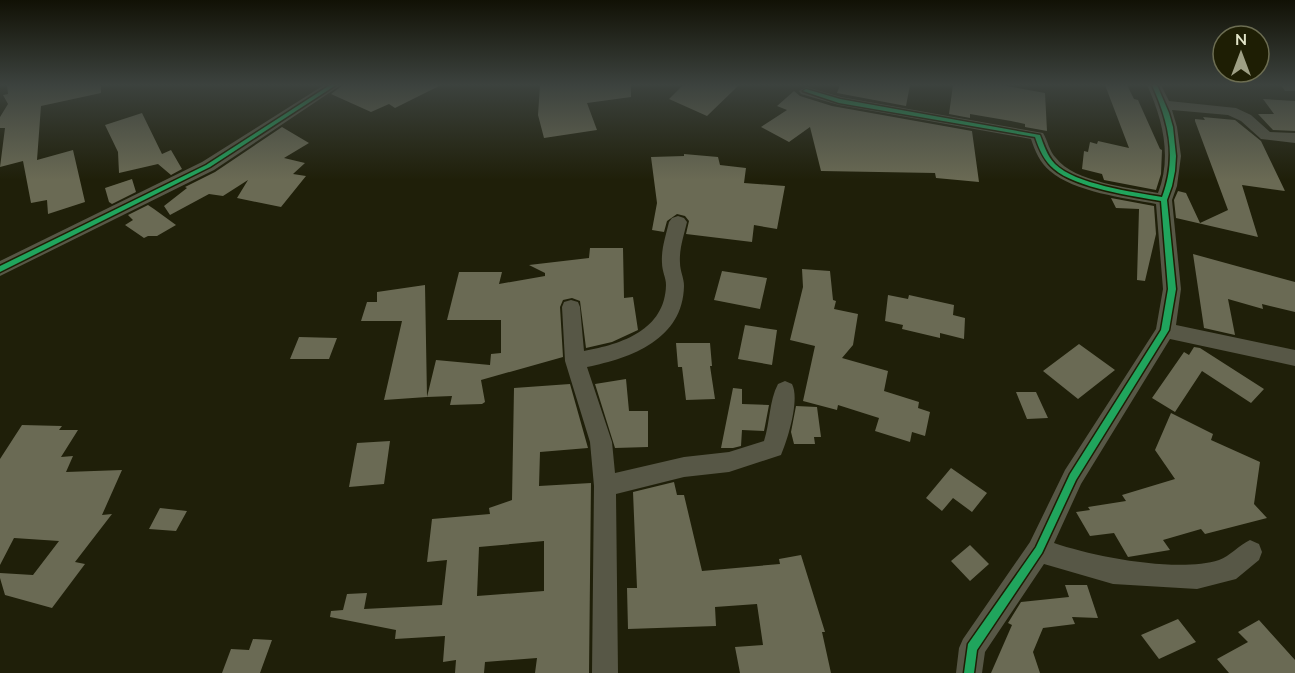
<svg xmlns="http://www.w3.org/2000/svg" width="1295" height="673" viewBox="0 0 1295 673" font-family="Mulish,sans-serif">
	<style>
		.building { fill: #6a6a54; fill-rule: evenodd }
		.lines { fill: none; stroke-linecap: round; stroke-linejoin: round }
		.street { fill: #575746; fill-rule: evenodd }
		.cycleway-casing { stroke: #1e1e04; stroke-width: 3 }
		.cycleway { fill: #20a55d; fill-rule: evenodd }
	</style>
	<rect width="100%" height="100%" fill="#1f1f09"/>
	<!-- building -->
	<path class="building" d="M7 85H101V93L41 106 37 160 73 150 85 202 48 214 47 200 31 203 23 161 0 167 5 128H0V117L8 104 3 95 8 94Z
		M343 85H441L395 108 389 104 371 112 331 94Z
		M540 85H631V97L587 103 597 130 544 138 538 115Z
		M683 85H739L707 116 669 99Z
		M840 85H910L906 106 837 93Z
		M953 85H1001L1045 93 1047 131 1025 127V124L1011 121 970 114V118L949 114Z
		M1105 85H1127L1134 99 1138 100 1160 149 1162 150 1161 174 1156 190 1104 180 1102 174 1082 169 1084 151 1088 152 1090 142 1097 144 1098 141 1129 148Z
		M794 91 800 96 832 106 972 131 979 182 936 178 935 173 821 171 810 127 789 142 761 127 787 110 777 106Z
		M1263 99 1295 101V131L1273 130 1258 114H1274Z
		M142 113 162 154 171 150 182 169 171 175 158 164 119 173 118 152 105 125Z
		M1203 117 1235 120 1261 141 1285 191 1242 185 1258 237 1176 218 1174 200 1178 191 1186 193 1200 223 1228 210 1195 121V119L1205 120Z
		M282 127 309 143 284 158 305 163 293 174 306 176 281 207 237 198 248 180 223 196 209 194 170 215 164 206 187 188 185 187 215 172Z
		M684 154 718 157 720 165 746 168 744 183 785 186 777 229 754 225 752 242 686 234 689 221 685 216 677 214 667 221 664 232 652 230 657 203 651 157 684 156Z
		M132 179 136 192 112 204 109 202 105 188Z
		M1111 198 1154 206 1156 234 1145 281 1137 280 1139 209 1116 208Z
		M148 205 154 209 176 225 157 236H148L144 238 125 225 133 220 128 215Z
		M590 248H623L624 298 633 297 638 330 612 342 586 348 580 301 572 298 563 300 560 307 563 357 481 380 485 402 482 404 450 405 452 396 427 397 436 360 490 365 491 354 501 353V320H447L459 272H502L499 284 545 276V273L529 265 589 258Z
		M1193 254 1295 282V312L1262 304 1263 309 1228 299 1235 335 1204 328Z
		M802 269 830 271 833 300 836 301 834 309 858 314 853 345 842 358 888 371 884 391 919 402 918 408 930 412 925 436 912 432 910 442 875 431 879 418 838 405 837 410 803 401 815 346 790 340 803 287Z
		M722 271 767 278 760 309 714 300Z
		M425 285 427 397 384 400 402 321H361L367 302H377V292Z
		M888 295 908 299 909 295 954 305 953 315 965 318 964 339 940 333V338L902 329 903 325 885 321Z
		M745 325 777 330 772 365 738 359Z
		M299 337 337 338 329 359H290Z
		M676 343H710L712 366H710L715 399 686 400 682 367H678Z
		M1079 344 1115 370 1078 399 1043 371Z
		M1194 347 1200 348 1264 389 1251 403 1202 371 1175 412 1152 398 1184 352 1189 355Z
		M626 379 629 411H648V447L615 448 595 384Z
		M570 384 588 448 540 452 539 486 591 483 589 673H535L537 658 485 662 484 673H455L456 660 443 662 445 636 395 639 396 630 330 617 331 611 343 610 347 594 367 593 364 609 442 605 447 560 427 562 432 519 490 514 489 508 512 500 514 388ZM544 541V591L477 596 479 547Z
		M733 388 742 389V404L769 405 765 426 764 431 742 430 741 446 733 448H721Z
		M1016 392H1036L1048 418 1027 419Z
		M796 406 817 407 821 437H814L815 444H794L791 432Z
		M1171 413 1213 434 1211 440 1260 462 1254 504 1267 518 1205 534 1201 529 1163 540 1170 550 1128 557 1114 533 1090 536 1076 512 1090 510 1088 507 1126 501 1122 495 1175 479 1155 450Z
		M22 425 62 426 59 430H78L61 457 73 456 66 472 122 470 102 515 112 514 75 562 85 564 52 608 5 595 0 578V573L33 575 59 541 14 538 0 565V459Z
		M390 441 384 484 349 487 357 443Z
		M951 468 987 493 972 512 953 498 942 511 926 498Z
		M674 482 677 495H684L702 571 780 564 779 559 801 555 825 632H822L831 673H740L735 647 763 645 757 604 715 607 716 626 628 629 627 588H637L633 492Z
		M160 508 187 511 176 531 149 529Z
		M970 545 989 564 970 581 951 561Z
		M1065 585H1087L1098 618 1072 617 1075 624 1043 628 1033 652 1040 673H991L1012 625 1008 623 1021 602 1069 597Z
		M1178 619 1196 642 1159 659 1141 635Z
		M1259 620 1295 660V673H1229L1217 659 1248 642 1238 632Z
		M253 639 272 640 260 673H222L231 649 249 650Z"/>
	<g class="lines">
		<!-- street -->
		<path class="street" d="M324 85H341L214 170 0 276V261L202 162Z
			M1147 85H1161L1169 101 1236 108 1251 115 1270 132 1295 133V143L1261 139 1241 121 1228 115 1172 110 1177 127 1181 156 1177 186 1172 200 1181 289 1176 325 1295 350V366L1170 339 1081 484 1054 543C1095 557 1178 573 1219 560 1230 556 1239 545 1250 540L1259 544 1262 552 1259 560 1236 579 1197 589 1113 584 1044 564 985 652 982 673H956L959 648 963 639 1030 542 1065 470 1156 329 1163 289 1156 204C1125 198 1074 192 1050 171 1040 163 1035 151 1031 139L839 105 801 94 799 91 806 87 841 97 1043 133C1048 141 1049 151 1056 158 1074 182 1130 188 1158 193 1172 157 1163 120 1147 85Z
			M1281 85H1295V91H1285Z
			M678 216 684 218 687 222C684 235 679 249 680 263 680 271 684 278 684 286 683 339 632 358 587 367L612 442 615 473 684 457 729 452 764 441C770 423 769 401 778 384L785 381 792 384C800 399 788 439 781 455L729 472 684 477 616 494 618 673H592L594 486 590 442 565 361 562 307 564 302 571 300 578 302 580 307 584 351C622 344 665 330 666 285 666 278 662 271 662 263 661 249 666 235 669 222L672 218Z"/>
		<defs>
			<path id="cycleway" d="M330 85H336L210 167 0 272V266L206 165Z
				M1152 85H1157L1169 113 1173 127 1176 156 1175 171 1172 186 1167 200 1176 289 1169 330 1076 480 1042 553 977 650 974 673H964L968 644 1036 547 1070 474 1161 330 1168 289 1161 201C1132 196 1076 188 1054 169 1044 161 1039 149 1035 137L839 103 803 91 806 89 840 99 1040 135C1044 145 1047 156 1055 164 1075 184 1133 192 1162 197 1177 157 1169 123 1152 85Z"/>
		</defs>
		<!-- cycleway casing -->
		<use href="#cycleway" class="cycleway-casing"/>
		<!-- cycleway -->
		<use href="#cycleway" class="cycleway"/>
	</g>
	<!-- sky -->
	<linearGradient id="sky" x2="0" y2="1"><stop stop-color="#111105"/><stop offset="0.47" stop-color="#3c423e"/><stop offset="1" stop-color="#3c423e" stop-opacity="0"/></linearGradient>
	<rect width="1295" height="180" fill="url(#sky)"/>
	<!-- north arrow -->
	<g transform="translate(1241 54)"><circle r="28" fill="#1e1e04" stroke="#6c6d52" stroke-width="1.5"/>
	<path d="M0-4.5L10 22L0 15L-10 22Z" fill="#9e9f85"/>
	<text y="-9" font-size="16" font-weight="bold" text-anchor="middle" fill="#e2e4c8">N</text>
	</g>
</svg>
